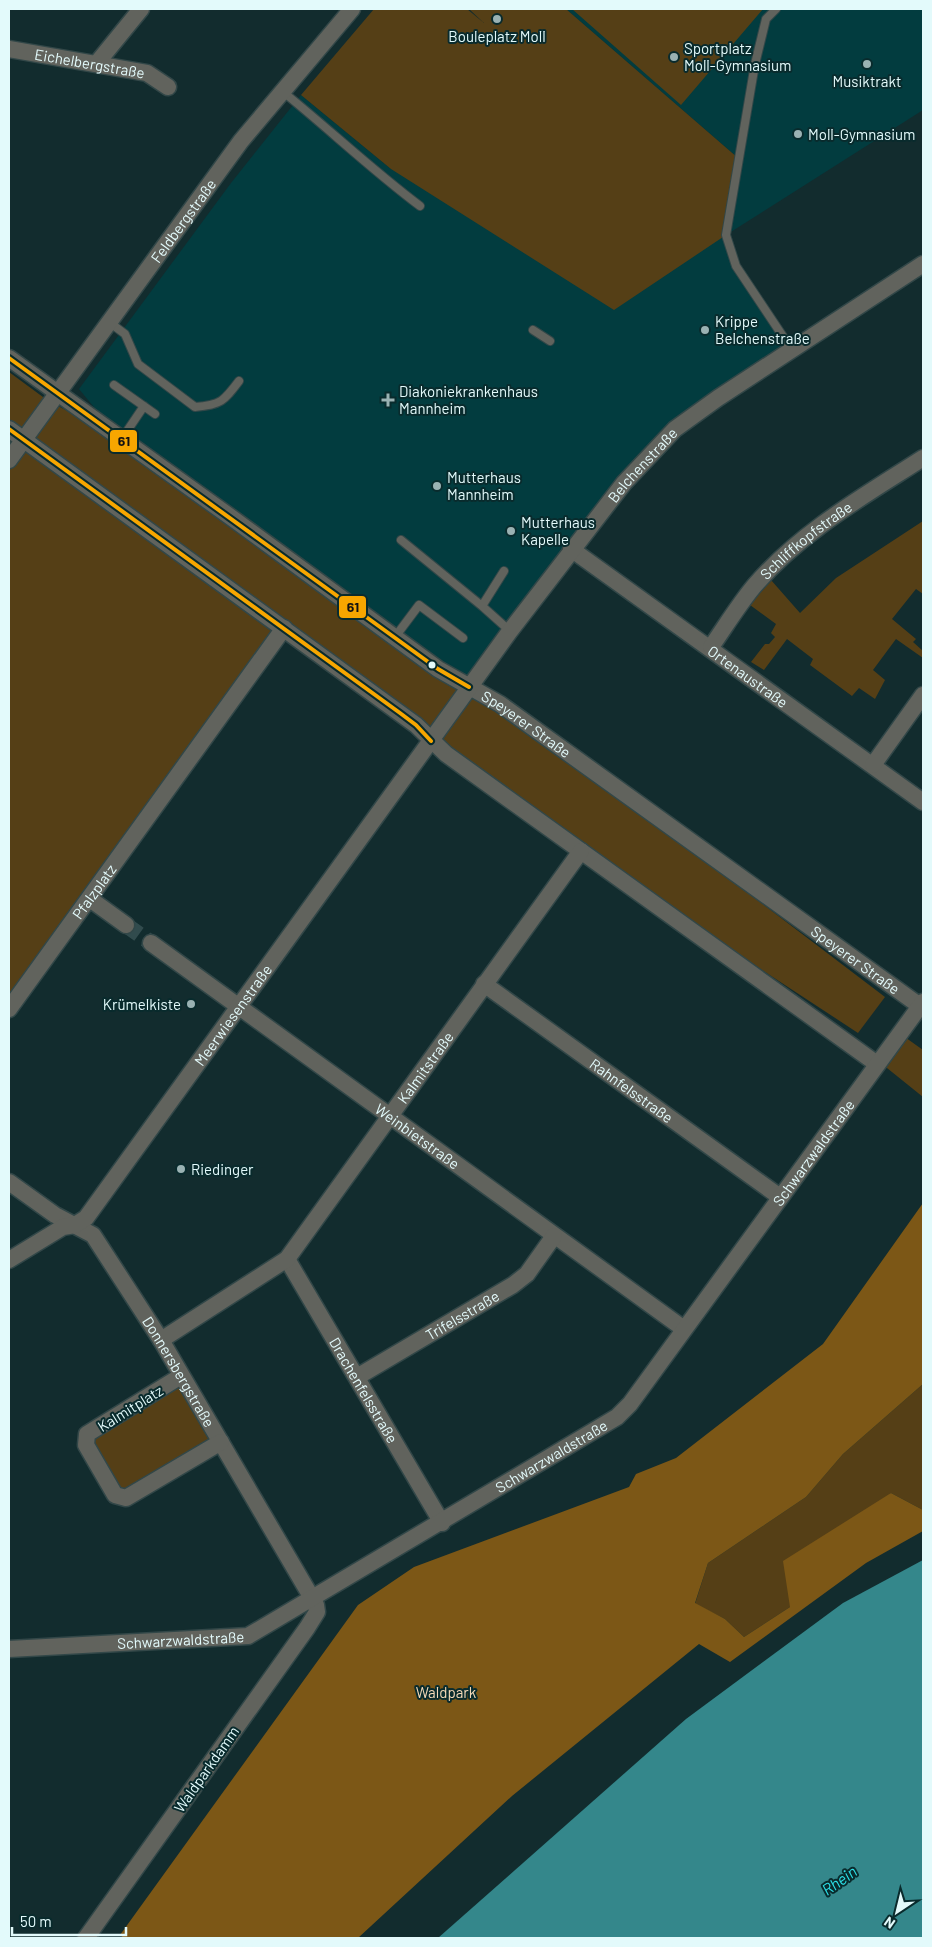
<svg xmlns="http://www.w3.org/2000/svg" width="932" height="1947" viewBox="0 0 932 1947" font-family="Barlow,sans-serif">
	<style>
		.built { fill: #023c3f }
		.green { fill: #553f16 }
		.forest { fill: #7c5716 }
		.water { fill: #34878b }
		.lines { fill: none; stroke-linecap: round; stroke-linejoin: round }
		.minor-tunnel { stroke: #314b4d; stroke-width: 16; stroke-dasharray: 16 8; stroke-linecap: butt }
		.service-casing { stroke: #324748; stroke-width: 10 }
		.minor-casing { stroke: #324748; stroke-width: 19 }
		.service { stroke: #61635d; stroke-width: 8 }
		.minor { stroke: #61635d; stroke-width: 16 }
		.bus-1-casing { stroke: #092b2d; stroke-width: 8 }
		.bus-1 { stroke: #f7a600; stroke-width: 4 }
		.poi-dot { fill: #9ab2b3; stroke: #092b2d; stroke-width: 2 }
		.bus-dot { fill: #e3fafb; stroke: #092b2d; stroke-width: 2 }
		.labels { text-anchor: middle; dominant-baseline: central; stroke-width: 4; stroke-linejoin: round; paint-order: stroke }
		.poi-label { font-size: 15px; fill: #e3fafb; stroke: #092b2d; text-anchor: start }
		.street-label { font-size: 15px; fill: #e3fafb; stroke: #092b2d }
		.park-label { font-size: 15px; fill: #f5dab8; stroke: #092b2d }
		.water-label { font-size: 16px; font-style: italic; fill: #2ce0e8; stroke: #092b2d }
		.line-badge { stroke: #092b2d; stroke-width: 2 }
		.pale-badge-label { font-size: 14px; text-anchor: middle; font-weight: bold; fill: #111 }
	</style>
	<rect width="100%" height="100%" fill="#122c2e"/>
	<!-- built -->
	<path class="built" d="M566 9H923V110L726 235 736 266 792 350 675 429 469 687 121 440 79 389 231 183 301 95 391 169 738 158Z"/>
	<!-- green -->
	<path class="green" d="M374 9H467L484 23 469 9H566L738 158 726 235 614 310 391 169 301 95Z
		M572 9H763L681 105Z
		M9 372 47 400 121 440 500 704 885 997 858 1033 581 851 284 628 9 1009V467L22 448 9 429Z
		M923 521V594L916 589 892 619 916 639 913 642 923 651V658L896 639 873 670 885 680 875 699 859 688 852 696 810 665 813 659 787 639 764 670 751 662 765 644H769L775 637 771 633 776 624 750 605 771 580 800 613 836 578Z
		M902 1035 923 1050V1097L882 1064Z
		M181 1376 221 1442 126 1498 87 1434Z
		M923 1384V1510L891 1493 790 1607 744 1637 725 1619 695 1604 708 1563 806 1497 843 1454Z"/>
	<!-- forest -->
	<path class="forest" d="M923 1203V1384L843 1454 806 1497 708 1563 695 1603 725 1619 744 1637 790 1607 783 1561 891 1493 923 1510V1531L866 1563 730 1662 699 1644 512 1796 358 1938H124L120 1935 358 1605 414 1567 629 1487 636 1474 676 1458 823 1344Z"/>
	<!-- water -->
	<path class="water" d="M923 1560V1938H438L686 1719 843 1603Z"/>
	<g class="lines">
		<!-- minor-tunnel -->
		<path class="minor-tunnel" d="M126 925 151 943"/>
		<defs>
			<path id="service" d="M776 9 766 19 755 64 726 235 736 266 792 350
				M282 91C329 129 372 170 420 206
				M109 322 125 334 138 364 195 407C221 405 224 401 239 381
				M533 330 550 341
				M114 385 155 414
				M121 440 144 406
				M401 540 482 606
				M504 571 482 606 510 631
				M395 637 419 605 463 638"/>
			<g id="minor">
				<path id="s1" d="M9 49 147 73 168 87"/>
				<path d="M97 63 141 9"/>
				<path id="s2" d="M9 358 232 518 438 669 500 704 920 1006"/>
				<path d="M9 429 416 725 446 754 877 1064"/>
				<path id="s3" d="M9 460 241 141 352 9"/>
				<path id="s4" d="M571 549 923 802"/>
				<path id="s5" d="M711 647C725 627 739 604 755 585 802 531 864 496 923 458"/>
				<path d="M873 765 923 695"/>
				<path d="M90 899 126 925"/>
				<path id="s6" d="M151 943 684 1329"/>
				<path id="s7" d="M484 984 780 1197"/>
				<path id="s8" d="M9 1009 284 628"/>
				<path id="s9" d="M9 1182 55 1215 93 1235 161 1340 316 1605 317 1612 307 1628 86 1938"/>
				<path id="s10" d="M287 1259 442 1523"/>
				<path id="s11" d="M9 1260 63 1227 75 1225 86 1218 510 631 624 483 675 429 718 398 923 264"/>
				<path id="s12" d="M161 1340 287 1259 581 851"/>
				<path d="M181 1376 87 1434 86 1445 115 1495 126 1498 221 1442"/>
				<path id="s13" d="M357 1377 513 1285 527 1274 554 1236"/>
				<path id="s14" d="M9 1649 248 1636 617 1417 630 1404 923 1002"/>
			</g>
		</defs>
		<!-- service casing -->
		<use href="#service" class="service-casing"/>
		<!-- minor casing -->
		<use href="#minor" class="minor-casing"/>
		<!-- service -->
		<use href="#service" class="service"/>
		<!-- minor -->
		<use href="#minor" class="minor"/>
		<defs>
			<path id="bus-1" d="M9 358 438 669 469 687
				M9 429 400 713 416 725 431 741"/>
		</defs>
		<!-- bus-1 casing -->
		<use href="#bus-1" class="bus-1-casing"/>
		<!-- bus-1 -->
		<use href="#bus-1" class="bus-1"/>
	</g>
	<!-- markers -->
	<g class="poi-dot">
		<circle cx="497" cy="19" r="5"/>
		<circle cx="674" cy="57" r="5"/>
		<circle cx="867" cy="64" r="5"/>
		<circle cx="798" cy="134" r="5"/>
		<circle cx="705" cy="330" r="5"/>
		<path d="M385.5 392.5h5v5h5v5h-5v5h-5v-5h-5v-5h5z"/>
		<circle cx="437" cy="486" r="5"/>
		<circle cx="511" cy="531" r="5"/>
		<circle cx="191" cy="1004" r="5"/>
		<circle cx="181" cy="1169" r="5"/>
	</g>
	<circle class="bus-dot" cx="432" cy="665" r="4.5"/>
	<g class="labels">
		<!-- poi labels -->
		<g class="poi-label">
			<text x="497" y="36" text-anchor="middle">Bouleplatz Moll</text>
			<text x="684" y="48">Sportplatz<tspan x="684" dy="17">Moll-Gymnasium</tspan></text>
			<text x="867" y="81" text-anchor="middle">Musiktrakt</text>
			<text x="808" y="134">Moll-Gymnasium</text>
			<text x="715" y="321">Krippe<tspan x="715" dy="17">Belchenstraße</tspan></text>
			<text x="399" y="391">Diakoniekrankenhaus<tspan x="399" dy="17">Mannheim</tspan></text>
			<text x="447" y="477">Mutterhaus<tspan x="447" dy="17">Mannheim</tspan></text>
			<text x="521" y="522">Mutterhaus<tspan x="521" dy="17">Kapelle</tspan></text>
			<text x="181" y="1004" text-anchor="end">Krümelkiste</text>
			<text x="191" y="1169">Riedinger</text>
		</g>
		<!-- street labels -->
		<g class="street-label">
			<text stroke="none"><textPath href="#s1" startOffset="82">Eichelbergstraße</textPath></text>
			<text stroke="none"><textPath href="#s3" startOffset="296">Feldbergstraße</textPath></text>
			<text stroke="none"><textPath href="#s11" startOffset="1025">Belchenstraße</textPath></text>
			<text stroke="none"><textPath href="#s5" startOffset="144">Schliffkopfstraße</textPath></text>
			<text stroke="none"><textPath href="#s4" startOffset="218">Ortenaustraße</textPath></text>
			<text stroke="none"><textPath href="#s2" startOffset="634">Speyerer Straße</textPath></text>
			<text stroke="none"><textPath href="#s8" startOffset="145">Pfalzplatz</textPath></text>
			<text stroke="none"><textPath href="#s2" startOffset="1039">Speyerer Straße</textPath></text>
			<text stroke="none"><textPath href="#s11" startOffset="339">Meerwiesenstraße</textPath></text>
			<text stroke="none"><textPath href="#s12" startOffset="386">Kalmitstraße</textPath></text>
			<text stroke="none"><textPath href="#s7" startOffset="182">Rahnfelsstraße</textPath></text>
			<text stroke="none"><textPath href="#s6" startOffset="329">Weinbietstraße</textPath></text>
			<text stroke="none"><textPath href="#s14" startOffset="998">Schwarzwaldstraße</textPath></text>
			<text stroke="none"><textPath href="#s13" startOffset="122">Trifelsstraße</textPath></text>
			<text stroke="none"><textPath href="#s9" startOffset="261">Donnersbergstraße</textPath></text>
			<text stroke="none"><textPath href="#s10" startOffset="152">Drachenfelsstraße</textPath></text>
			<text transform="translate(130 1408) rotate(-32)">Kalmitplatz</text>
			<text stroke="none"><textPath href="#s14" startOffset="592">Schwarzwaldstraße</textPath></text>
			<text stroke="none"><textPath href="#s14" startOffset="172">Schwarzwaldstraße</textPath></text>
			<text transform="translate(206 1769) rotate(-55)">Waldparkdamm</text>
		</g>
		<!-- park labels -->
		<g class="park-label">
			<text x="446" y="1692">Waldpark</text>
		</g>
		<!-- water labels -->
		<g class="water-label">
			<text transform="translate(839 1880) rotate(-35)">Rhein</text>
		</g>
	</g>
	<g class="line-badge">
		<rect x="109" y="429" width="29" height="24" rx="5" fill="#f7a600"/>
		<rect x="338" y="595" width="29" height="24" rx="5" fill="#f7a600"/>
	</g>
	<g class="pale-badge-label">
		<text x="124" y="446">61</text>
		<text x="353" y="612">61</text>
	</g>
	<!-- border -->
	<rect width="932" height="1947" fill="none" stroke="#e3fafb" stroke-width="20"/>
	<!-- north arrow -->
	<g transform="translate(897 1912) rotate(215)" stroke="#092b2d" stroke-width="4" paint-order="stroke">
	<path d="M0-4L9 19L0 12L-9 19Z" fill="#e3fafb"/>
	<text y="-8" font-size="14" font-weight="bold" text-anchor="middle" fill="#e3fafb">N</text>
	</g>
	<!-- scale -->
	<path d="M12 1927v8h114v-8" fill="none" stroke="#e3fafb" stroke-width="2.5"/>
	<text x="20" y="1927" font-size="15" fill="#e3fafb" stroke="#092b2d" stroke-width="4" paint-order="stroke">50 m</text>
</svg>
